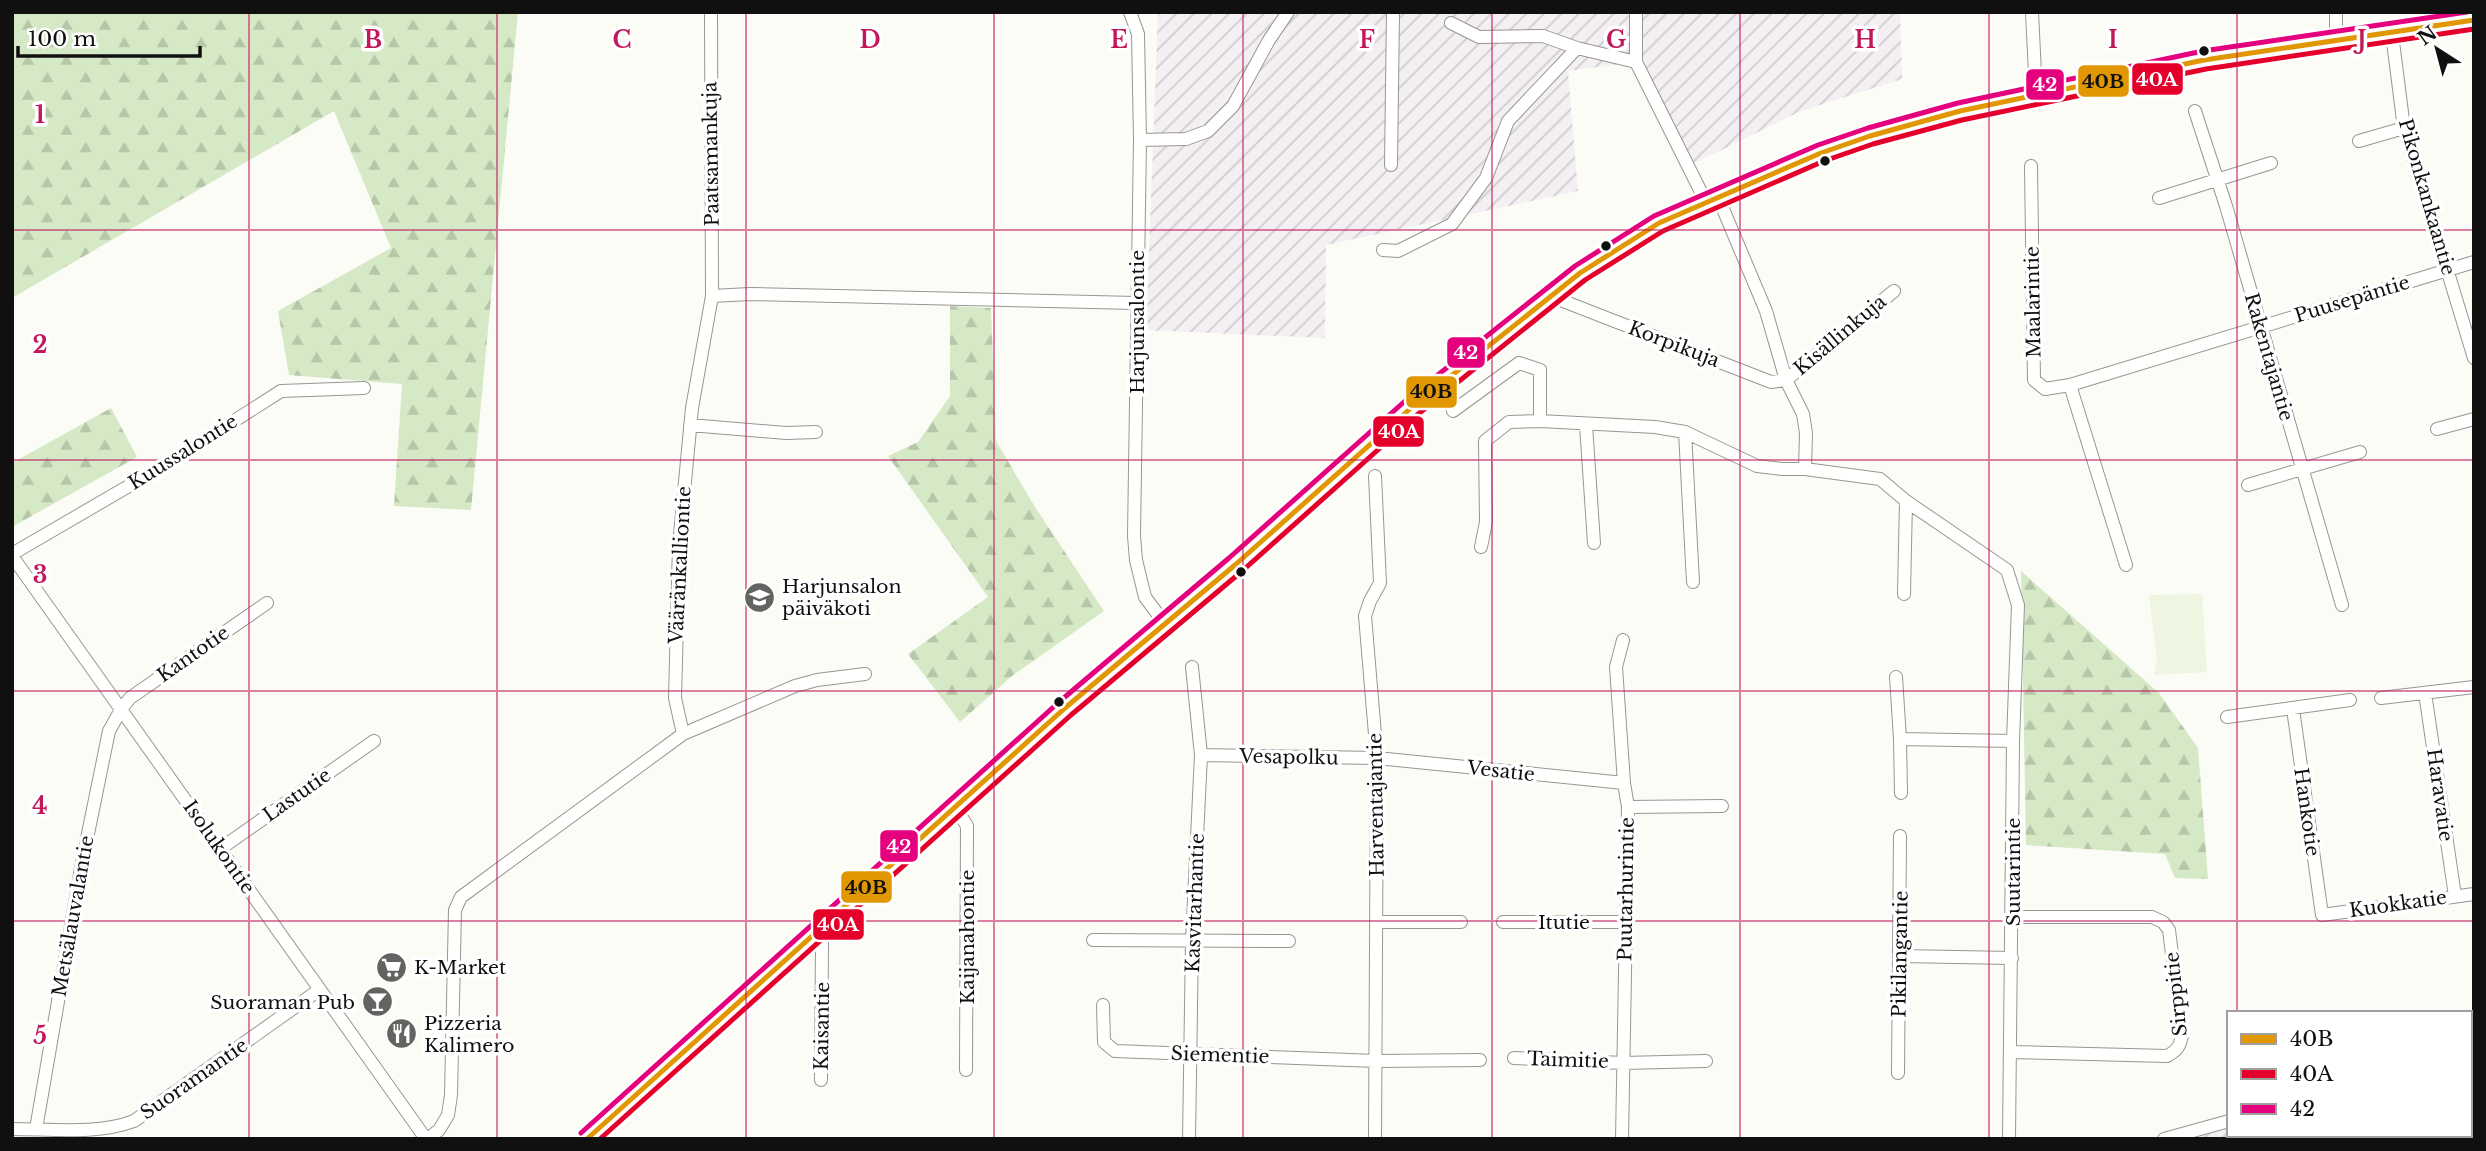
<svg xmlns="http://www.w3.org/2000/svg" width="2486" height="1151" viewBox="0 0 2486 1151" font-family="'Libre Baskerville',serif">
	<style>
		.industrial { fill: url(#industrial-furrows) }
		.forest { fill: url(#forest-firs) }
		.pitch { fill: #eef5e1 }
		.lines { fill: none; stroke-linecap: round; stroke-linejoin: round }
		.minor-casing { stroke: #969694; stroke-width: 14 }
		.major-casing { stroke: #848481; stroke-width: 18 }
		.minor { stroke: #fffffe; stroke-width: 12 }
		.major { stroke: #ece9dc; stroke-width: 16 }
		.bus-1-casing { stroke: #fff; stroke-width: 10 }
		.bus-2-casing { stroke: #fff; stroke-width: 10 }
		.bus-3-casing { stroke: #fff; stroke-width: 10 }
		.bus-1 { stroke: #e09702; stroke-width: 5 }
		.bus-2 { stroke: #e4002b; stroke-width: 5 }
		.bus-3 { stroke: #e5007d; stroke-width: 5 }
		.grid { fill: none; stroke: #c2185b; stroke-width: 2; stroke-opacity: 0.55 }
		.bus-dot { fill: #101010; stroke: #fff; stroke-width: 2.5 }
		.labels { text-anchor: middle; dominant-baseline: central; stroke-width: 7; stroke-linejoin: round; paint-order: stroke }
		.street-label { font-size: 19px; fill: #101010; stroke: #fff }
		.poi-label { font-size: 19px; fill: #101010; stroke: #fff; text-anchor: start }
		.grid-label { font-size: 23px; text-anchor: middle; font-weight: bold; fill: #c2185b; stroke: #fff; stroke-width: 7; stroke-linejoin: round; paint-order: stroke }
		.line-badge { stroke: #fff; stroke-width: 2.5 }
		.badge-label { font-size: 19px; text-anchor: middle; font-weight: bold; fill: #fff }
		.pale-badge-label { font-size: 19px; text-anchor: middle; font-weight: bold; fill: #111 }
	</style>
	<defs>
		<pattern id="industrial-furrows" width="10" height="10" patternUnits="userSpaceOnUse" patternTransform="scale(1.75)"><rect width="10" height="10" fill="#f4eff2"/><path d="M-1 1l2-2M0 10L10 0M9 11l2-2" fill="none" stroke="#d0ccce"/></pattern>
		<pattern id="forest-firs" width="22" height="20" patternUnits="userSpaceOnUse" patternTransform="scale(1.75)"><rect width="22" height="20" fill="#d5e9c6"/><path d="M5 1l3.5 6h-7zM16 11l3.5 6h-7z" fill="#b6c7a9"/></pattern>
	</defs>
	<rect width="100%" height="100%" fill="#fcfcf7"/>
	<!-- industrial -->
	<path class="industrial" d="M1158 12H1900L1902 79 1801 111 1683 169 1636 62 1568 71 1578 191 1326 245 1325 338 1146 330Z
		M2474 1036V1139H2189L2229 1128V1135H2470V1037Z"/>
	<!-- forest -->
	<path class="forest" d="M12 12H518L471 510 394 506 402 384 289 375 278 311 391 248 334 111 12 298Z
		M950 306 991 308 996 441 1035 507 1104 611 1012 676 960 722 908 654 988 597 888 456 918 442 950 396Z
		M111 408 137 457 12 527V463Z
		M2021 571 2159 693 2198 748 2208 879 2175 878 2165 854 2026 845Z"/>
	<!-- pitch -->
	<path class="pitch" d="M2202 594 2207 672 2154 675 2157 660 2149 595Z"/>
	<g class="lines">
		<defs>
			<path id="minor" d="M1130 12 1138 34 1140 140 1134 536 1136 560 1145 597 1165 624
				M1636 12V62L1706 202
				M2032 12 2036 94
				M2336 12V40
				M1451 23 1479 37 1543 36 1577 48 1636 62
				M2392 34 2404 128 2474 358
				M2195 111 2226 206 2342 605
				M1140 140 1186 139 1208 131 1233 106 1269 40 1288 12
				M2359 141 2404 128
				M1391 165 1393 12
				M2031 166 2034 380 2045 389 2070 385 2126 565
				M1718 197 1766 311 1786 380 1803 414 1806 433 1805 469 1880 479 1906 501 2007 570 2018 605 2013 741 2009 1139
				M2159 198 2271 163
				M1383 250 1398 251 1452 224 1486 178 1508 121 1577 48
				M712 296 750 294 1136 303
				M1563 301 1771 382 1786 380 1894 291
				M2070 385 2474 262
				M1453 411 1519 363 1540 370V421
				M690 425 786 433 816 432
				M1586 425 1594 543
				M2437 429 2474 419
				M1685 432 1693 582
				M2248 485 2360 452
				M1481 547 1486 522 1485 441 1509 422 1540 421 1655 427 1685 432 1757 466 1782 469H1805
				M12 554 170 462 281 391 364 388
				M12 556 426 1139
				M1904 594 1906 501
				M1896 677 1900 739 1901 793
				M2425 693 2455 896
				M2381 698 2474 687
				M2293 709 2322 915 2474 894
				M2227 717 2350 700
				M683 734 795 686 817 680 865 674
				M1900 739 2013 741
				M1201 755 1377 758 1624 783
				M1628 807 1722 806
				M956 808 967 826 966 1070
				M220 849 374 741
				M1377 922H1461
				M1503 922H1624
				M820 930 822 942 821 1080
				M1093 940 1289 941
				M1900 956 2012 958
				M1103 1005 1104 1042 1115 1051 1376 1061 1480 1060
				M2470 1023 2474 1022
				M2011 1052 2167 1056C2178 1050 2180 1046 2182 1035L2169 930 2163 922 2152 917H2013
				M1514 1058 1623 1063 1706 1061
				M1898 1073 1900 836
				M12 1129C51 1129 97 1135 134 1121L319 990
				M36 1129 81 868 109 731 122 708 130 698 267 603
				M428 1139 439 1130 448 1115 451 1095 455 910 461 897 683 734 675 698 679 545 692 408 712 296 711 12
				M1189 1139 1192 941 1201 755 1192 667
				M1375 1139 1377 758 1365 616 1370 601 1380 583 1375 476
				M1622 1139 1628 807 1624 783 1616 667 1623 640
				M2164 1139 2229 1121"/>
			<path id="major" d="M587 1139 1065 708 1235 565 1411 408 1580 273 1659 223 1821 153 1870 136 1960 111 2204 60 2474 20"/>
		</defs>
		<!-- minor casing -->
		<use href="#minor" class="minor-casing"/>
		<!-- major casing -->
		<use href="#major" class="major-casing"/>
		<!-- minor -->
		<use href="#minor" class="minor"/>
		<!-- major -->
		<use href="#major" class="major"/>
		<defs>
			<path id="bus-1" d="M587 1139 1065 708 1235 565 1411 408 1580 273 1659 223 1821 153 1870 136 1960 111 2204 60 2474 20"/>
			<path id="bus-2" d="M600 1139 1071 715 1241 572 1417 415 1585 280 1663 231 1824 161 1873 144 1962 120 2206 69 2474 29"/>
			<path id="bus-3" d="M581 1133 1059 702 1229 558 1405 401 1575 266 1654 216 1818 145 1868 128 1958 103 2203 51 2467 12"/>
		</defs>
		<!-- bus-1 casing -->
		<use href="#bus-1" class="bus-1-casing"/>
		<!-- bus-2 casing -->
		<use href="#bus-2" class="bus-2-casing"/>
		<!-- bus-3 casing -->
		<use href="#bus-3" class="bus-3-casing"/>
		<!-- bus-1 -->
		<use href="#bus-1" class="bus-1"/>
		<!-- bus-2 -->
		<use href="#bus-2" class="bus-2"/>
		<!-- bus-3 -->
		<use href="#bus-3" class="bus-3"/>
	</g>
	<!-- grid -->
	<path class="grid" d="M249 12V1139M497 12V1139M746 12V1139M994 12V1139M1243 12V1139M1492 12V1139M1740 12V1139M1989 12V1139M2237 12V1013M12 230H2474M12 460H2474M12 691H2474M12 921H2474M2237 1135V1139"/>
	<!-- icons -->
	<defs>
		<symbol id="school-disc" viewBox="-11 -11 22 22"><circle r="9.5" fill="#636361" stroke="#fff"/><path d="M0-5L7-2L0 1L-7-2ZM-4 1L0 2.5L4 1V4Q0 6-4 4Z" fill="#fff"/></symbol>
		<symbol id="supermarket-disc" viewBox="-11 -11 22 22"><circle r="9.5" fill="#636361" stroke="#fff"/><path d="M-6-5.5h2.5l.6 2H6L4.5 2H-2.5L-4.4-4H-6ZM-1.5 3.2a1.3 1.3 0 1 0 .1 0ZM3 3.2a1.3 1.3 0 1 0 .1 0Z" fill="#fff"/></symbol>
		<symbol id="bar-disc" viewBox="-11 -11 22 22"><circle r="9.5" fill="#636361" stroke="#fff"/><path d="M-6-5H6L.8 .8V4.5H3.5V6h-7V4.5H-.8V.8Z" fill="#fff"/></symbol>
		<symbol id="restaurant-disc" viewBox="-11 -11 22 22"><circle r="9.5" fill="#636361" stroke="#fff"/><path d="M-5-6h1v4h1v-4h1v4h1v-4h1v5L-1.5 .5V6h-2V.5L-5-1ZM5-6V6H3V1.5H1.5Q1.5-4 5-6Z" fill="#fff"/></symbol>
	</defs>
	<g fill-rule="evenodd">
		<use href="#school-disc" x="742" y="580" width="35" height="35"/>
		<use href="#supermarket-disc" x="374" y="950" width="35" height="35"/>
		<use href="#bar-disc" x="360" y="984" width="35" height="35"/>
		<use href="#restaurant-disc" x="384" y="1016" width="35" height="35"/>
	</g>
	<!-- markers -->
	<g class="bus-dot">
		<circle cx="2204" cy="51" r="6"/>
		<circle cx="1825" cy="161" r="6"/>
		<circle cx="1606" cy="246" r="6"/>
		<circle cx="1241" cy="572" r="6"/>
		<circle cx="1059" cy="702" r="6"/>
	</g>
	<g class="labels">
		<!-- street labels -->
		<g class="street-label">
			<text transform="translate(711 154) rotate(-91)">Paatsamankuja</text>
			<text transform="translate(2427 197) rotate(74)">Pikonkankaantie</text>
			<text transform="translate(2352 299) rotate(-17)">Puusepäntie</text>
			<text transform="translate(2033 302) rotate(-91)">Maalarintie</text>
			<text transform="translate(1137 322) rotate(-90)">Harjunsalontie</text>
			<text transform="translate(1840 335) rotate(-40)">Kisällinkuja</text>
			<text transform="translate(1674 344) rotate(21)">Korpikuja</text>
			<text transform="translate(2269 357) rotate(74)">Rakentajantie</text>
			<text transform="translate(183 452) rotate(-32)">Kuussalontie</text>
			<text transform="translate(680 565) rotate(-87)">Vääränkalliontie</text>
			<text transform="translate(193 654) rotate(-35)">Kantotie</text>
			<text transform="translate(1289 757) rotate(1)">Vesapolku</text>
			<text transform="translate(1501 771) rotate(6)">Vesatie</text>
			<text transform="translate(297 795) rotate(-35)">Lastutie</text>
			<text transform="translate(2440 795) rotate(82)">Haravatie</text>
			<text transform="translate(1376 805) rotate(-91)">Harventajantie</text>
			<text transform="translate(2307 812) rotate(82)">Hankotie</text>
			<text transform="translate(219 847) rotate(55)">Isolukontie</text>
			<text transform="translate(2013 872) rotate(-90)">Suutarintie</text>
			<text transform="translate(1626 889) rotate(-89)">Puutarhurintie</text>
			<text transform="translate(1195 903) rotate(-88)">Kasvitarhantie</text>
			<text transform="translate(2398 904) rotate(-8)">Kuokkatie</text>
			<text transform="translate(73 916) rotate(-80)">Metsälauvalantie</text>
			<text x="1564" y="922">Itutie</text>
			<text transform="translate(967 937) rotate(-90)">Kaijanahontie</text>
			<text transform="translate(1900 954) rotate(-89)">Pikilangantie</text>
			<text transform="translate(2176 994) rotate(-96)">Sirppitie</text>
			<text transform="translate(822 1026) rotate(-89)">Kaisantie</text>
			<text transform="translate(1220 1055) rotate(2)">Siementie</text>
			<text transform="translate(1568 1060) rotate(2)">Taimitie</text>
			<text transform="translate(194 1079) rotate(-35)">Suoramantie</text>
		</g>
		<!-- poi labels -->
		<g class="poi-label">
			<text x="782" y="586">Harjunsalon<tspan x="782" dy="22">päiväkoti</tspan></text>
			<text x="414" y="967">K-Market</text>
			<text x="355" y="1002" text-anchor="end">Suoraman Pub</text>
			<text x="424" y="1023">Pizzeria<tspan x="424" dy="22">Kalimero</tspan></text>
		</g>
	</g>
	<g class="grid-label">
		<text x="373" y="48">B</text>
		<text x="622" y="48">C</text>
		<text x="870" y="48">D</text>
		<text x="1119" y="48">E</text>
		<text x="1367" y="48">F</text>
		<text x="1616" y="48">G</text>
		<text x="1865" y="48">H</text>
		<text x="2113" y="48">I</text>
		<text x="2362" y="48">J</text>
		<text x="40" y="123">1</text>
		<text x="40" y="353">2</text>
		<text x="40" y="583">3</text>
		<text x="40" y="814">4</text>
		<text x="40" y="1044">5</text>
	</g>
	<g class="line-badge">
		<rect x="2131" y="62" width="53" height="34" rx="7" fill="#e4002b"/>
		<rect x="2077" y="64" width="53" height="34" rx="7" fill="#e09702"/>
		<rect x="2025" y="68" width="40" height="33" rx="7" fill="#e5007d"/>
		<rect x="1446" y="336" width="40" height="33" rx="7" fill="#e5007d"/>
		<rect x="1405" y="375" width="53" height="34" rx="7" fill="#e09702"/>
		<rect x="1372" y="415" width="53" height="33" rx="7" fill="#e4002b"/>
		<rect x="879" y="829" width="40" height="34" rx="7" fill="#e5007d"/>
		<rect x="840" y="870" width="53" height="34" rx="7" fill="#e09702"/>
		<rect x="812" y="908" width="53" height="33" rx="7" fill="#e4002b"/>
	</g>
	<g class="badge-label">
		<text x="2157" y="86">40A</text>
		<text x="2045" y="91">42</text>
		<text x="1466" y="359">42</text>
		<text x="1399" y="438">40A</text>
		<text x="899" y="853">42</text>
		<text x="838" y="931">40A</text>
	</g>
	<g class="pale-badge-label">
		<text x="2103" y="88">40B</text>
		<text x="1431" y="398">40B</text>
		<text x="866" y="894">40B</text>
	</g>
	<!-- border -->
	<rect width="2486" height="1151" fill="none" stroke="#101010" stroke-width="28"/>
	<!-- legend -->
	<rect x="2227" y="1011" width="245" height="126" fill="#ffffff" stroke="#9f9f9f" stroke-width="2"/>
	<rect x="2241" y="1034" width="35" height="10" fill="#e09702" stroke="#9f9f9f" stroke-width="2"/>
	<text x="2290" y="1046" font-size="21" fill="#101010">40B</text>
	<rect x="2241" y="1069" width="35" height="10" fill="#e4002b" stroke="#9f9f9f" stroke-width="2"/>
	<text x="2290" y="1081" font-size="21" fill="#101010">40A</text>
	<rect x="2241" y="1104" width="35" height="10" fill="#e5007d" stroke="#9f9f9f" stroke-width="2"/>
	<text x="2290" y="1116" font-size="21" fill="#101010">42</text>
	<!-- north arrow -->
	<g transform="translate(2437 49) rotate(324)" stroke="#ffffff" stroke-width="5" paint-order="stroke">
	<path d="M0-5L12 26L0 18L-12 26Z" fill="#101010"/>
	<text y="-10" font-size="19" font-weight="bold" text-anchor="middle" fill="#101010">N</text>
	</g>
	<!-- scale -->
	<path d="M18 46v10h182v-10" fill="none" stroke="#101010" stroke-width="3.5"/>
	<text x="28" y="46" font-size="21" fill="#101010" stroke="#ffffff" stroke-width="5" paint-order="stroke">100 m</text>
</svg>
